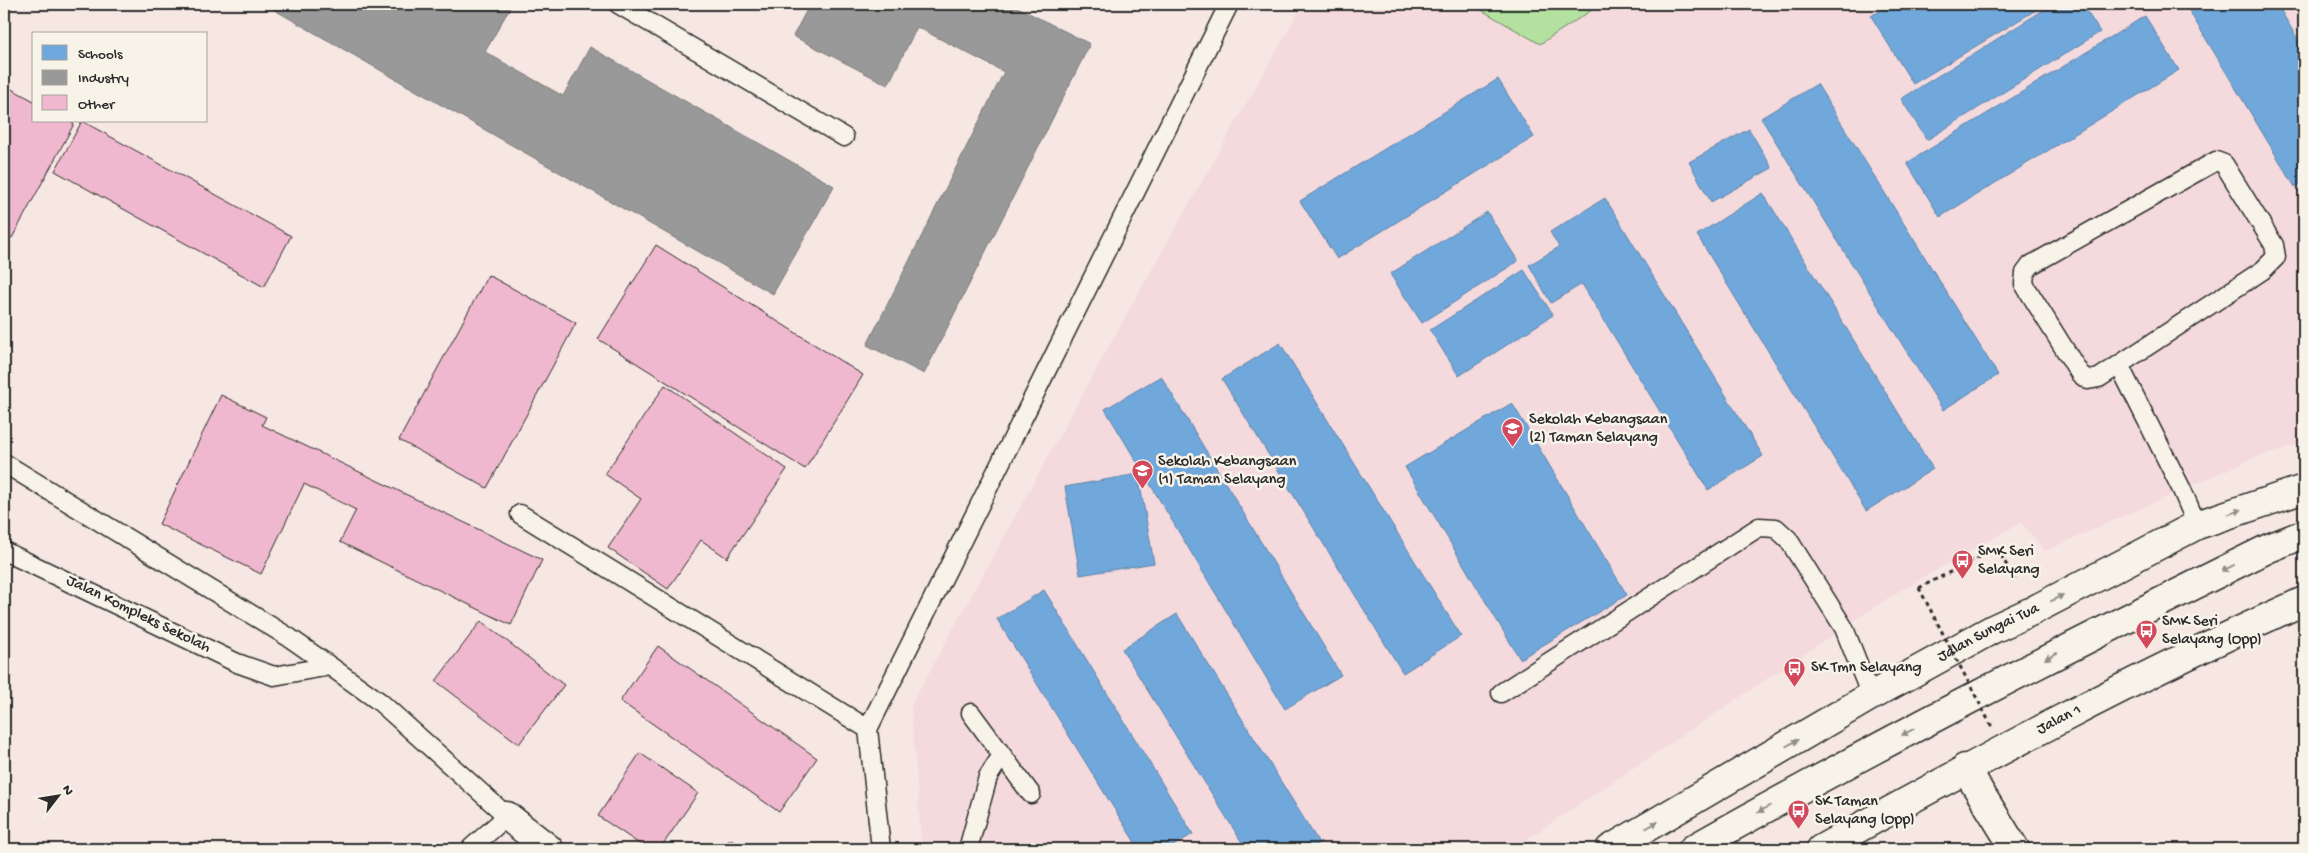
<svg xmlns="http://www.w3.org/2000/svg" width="2308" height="853" viewBox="0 0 2308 853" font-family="'Gochi Hand',sans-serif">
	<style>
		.built { fill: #f4d9dd }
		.green { fill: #b3e1a0; stroke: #6f8666 }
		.schools { fill: #6fa8dc; stroke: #5b82a7 }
		.industry { fill: #999; stroke: #787878 }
		.building { fill: #f0b8ce; stroke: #2b2b2b }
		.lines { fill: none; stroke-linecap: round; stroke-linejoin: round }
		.service-casing { stroke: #2b2b2b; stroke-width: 21 }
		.minor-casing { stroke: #2b2b2b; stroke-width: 31 }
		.secondary-casing { stroke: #2b2b2b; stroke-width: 31 }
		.path { stroke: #2b2b2b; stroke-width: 3; stroke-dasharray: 4 4; stroke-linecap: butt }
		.service { stroke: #f7f3e8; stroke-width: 18 }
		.minor { stroke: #f7f3e8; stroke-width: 28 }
		.secondary { stroke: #f7f3e8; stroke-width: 28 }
		.path-bridge { stroke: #2b2b2b; stroke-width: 3; stroke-dasharray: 4 4; stroke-linecap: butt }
		.oneway { fill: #918f8a }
		.labels { text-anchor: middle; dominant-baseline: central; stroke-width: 5; stroke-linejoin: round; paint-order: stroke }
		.poi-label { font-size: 16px; fill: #2b2b2b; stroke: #f7f3e8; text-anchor: start }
		.street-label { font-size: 16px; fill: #2b2b2b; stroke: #f7f3e8 }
	</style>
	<rect width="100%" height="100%" fill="#f6e7e3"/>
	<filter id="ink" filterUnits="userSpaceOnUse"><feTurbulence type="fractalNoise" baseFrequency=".02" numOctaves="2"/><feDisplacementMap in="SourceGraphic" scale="10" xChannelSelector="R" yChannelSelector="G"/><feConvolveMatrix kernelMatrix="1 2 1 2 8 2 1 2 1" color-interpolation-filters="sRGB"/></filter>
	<g filter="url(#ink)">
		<!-- built -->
		<path class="built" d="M1303 4H2304V442L2251 459 2045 551 2021 522 1891 596 1512 849H922L911 705 1134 301Z"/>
		<!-- green -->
		<path class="green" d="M1471 4H1601L1540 44Z"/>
		<!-- schools -->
		<path class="schools" d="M1891 4H2046L1913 84 1871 16Z
			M2053 4H2082L2100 32 1927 140 1901 99Z
			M2185 4H2277L2304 50V182L2295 187Z
			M2145 16 2179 70 1940 217 1907 163Z
			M1498 79 1534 137 1337 259 1300 201Z
			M1817 84 1998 375 1943 410 1761 118Z
			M1749 129 1772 168 1711 202 1689 162Z
			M1763 193 1933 469 1866 511 1697 235Z
			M1605 198 1763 456 1708 490 1582 284 1551 303 1529 265 1559 247 1550 232Z
			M1487 212 1518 261 1422 323 1390 274Z
			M1524 270 1553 315 1459 376 1430 330Z
			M1280 343 1461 636 1403 673 1222 379Z
			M1161 376 1341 675 1285 709 1105 409Z
			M1512 403 1627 595 1520 659 1405 467Z
			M1138 474 1154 563 1080 575 1065 487Z
			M1044 590 1193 834 1168 849H1139L997 619Z
			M1177 614 1319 843 1308 849H1246L1122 649Z"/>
		<!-- industry -->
		<path class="industry" d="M264 4H512L485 52 563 96 590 47 834 186 773 294Z
			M810 4H1011L1090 44 924 374 867 345 1004 72 917 27 888 85 793 36Z"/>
		<!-- building -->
		<path class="building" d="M4 85 34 101V121H70L74 124 12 238 4 233Z
			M82 121 291 236 264 287 55 171Z
			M656 245 863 375 805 469 598 339Z
			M488 275 576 323 487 488 399 440Z
			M665 385 787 469 727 558 701 540 668 589 608 548 641 499 605 474Z
			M221 395 266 417 262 425 542 560 511 625 340 542 356 510 304 484 261 574 159 524Z
			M481 621 564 685 519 744 436 681Z
			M658 646 817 758 779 812 620 701Z
			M640 753 698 793 660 849H647L598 816Z
			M730 839 743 849H723Z"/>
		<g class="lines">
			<defs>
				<path id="service" d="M618 4 844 137
					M2216 161 2224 164 2274 245 2276 257 2263 270 2099 378 2088 380 2080 374 2024 284 2025 273 2031 265Z
					M2119 365 2182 490 2197 525
					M4 463 290 638 330 666 274 676 237 663 4 551
					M520 514 868 729
					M330 666 380 702 507 816 470 849
					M1501 693 1759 527 1776 528 1788 539 1844 628 1871 696
					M971 713 1031 794
					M868 729 1229 4
					M868 729 881 849
					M968 849 988 777 1002 755"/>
				<g id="minor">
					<path d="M1965 768 2015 849"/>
					<path d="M507 816 549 849"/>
					<path id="s1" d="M1821 849C1979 761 2139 675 2304 601"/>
				</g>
				<g id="secondary">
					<path id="s2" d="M1610 849 1871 696 1993 629 2032 611 2197 525 2304 489"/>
					<path d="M1693 849C1882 742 2075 644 2269 548L2304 534"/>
				</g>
			</defs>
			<!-- service casing -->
			<use href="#service" class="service-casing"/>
			<!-- minor casing -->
			<use href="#minor" class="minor-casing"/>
			<!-- secondary casing -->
			<use href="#secondary" class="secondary-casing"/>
			<!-- path -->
			<path class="path" d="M1919 588 1997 548 2016 582"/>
			<!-- service -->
			<use href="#service" class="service"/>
			<!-- minor -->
			<use href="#minor" class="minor"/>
			<!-- secondary -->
			<use href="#secondary" class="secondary"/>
			<!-- path-bridge -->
			<path class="path-bridge" d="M1919 588 1993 729"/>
		</g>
		<!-- one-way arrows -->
		<defs><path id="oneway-solid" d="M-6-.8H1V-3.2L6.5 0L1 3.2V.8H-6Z" transform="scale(1.25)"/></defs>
		<g class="oneway">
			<use href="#oneway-solid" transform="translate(2235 512) rotate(-19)"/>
			<use href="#oneway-solid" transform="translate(2228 568) rotate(154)"/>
			<use href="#oneway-solid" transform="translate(2057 598) rotate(-28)"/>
			<use href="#oneway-solid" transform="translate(2051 656) rotate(153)"/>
			<use href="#oneway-solid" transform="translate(1908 732) rotate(152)"/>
			<use href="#oneway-solid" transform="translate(1792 743) rotate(-30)"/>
			<use href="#oneway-solid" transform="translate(1764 809) rotate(150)"/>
			<use href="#oneway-solid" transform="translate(1652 825) rotate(-30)"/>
		</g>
	</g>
	<!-- icons -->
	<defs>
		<symbol id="school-pin" viewBox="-11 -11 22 30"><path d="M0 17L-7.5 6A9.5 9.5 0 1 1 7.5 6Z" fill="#d1495b" stroke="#f7f3e8"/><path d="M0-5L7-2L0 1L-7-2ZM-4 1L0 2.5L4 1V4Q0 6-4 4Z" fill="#fff"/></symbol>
		<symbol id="bus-pin" viewBox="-11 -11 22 30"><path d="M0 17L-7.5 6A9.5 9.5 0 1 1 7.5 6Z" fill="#d1495b" stroke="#f7f3e8"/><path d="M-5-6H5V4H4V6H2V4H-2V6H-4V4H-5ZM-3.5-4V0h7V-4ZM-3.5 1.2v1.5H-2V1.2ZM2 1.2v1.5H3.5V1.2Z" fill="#fff"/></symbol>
	</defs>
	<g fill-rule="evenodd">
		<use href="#school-pin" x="1500" y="416" width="25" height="34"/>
		<use href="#school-pin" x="1130" y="458" width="25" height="34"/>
		<use href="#bus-pin" x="1950" y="548" width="25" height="34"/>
		<use href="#bus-pin" x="2134" y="618" width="25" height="34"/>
		<use href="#bus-pin" x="1782" y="656" width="25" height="34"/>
		<use href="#bus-pin" x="1786" y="798" width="25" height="34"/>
	</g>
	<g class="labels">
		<!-- poi labels -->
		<g class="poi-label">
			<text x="1529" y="420">Sekolah Kebangsaan<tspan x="1529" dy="18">(2) Taman Selayang</tspan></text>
			<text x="1158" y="462">Sekolah Kebangsaan<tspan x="1158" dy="18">(1) Taman Selayang</tspan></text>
			<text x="1978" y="552">SMK Seri<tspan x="1978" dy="18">Selayang</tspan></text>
			<text x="2162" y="622">SMK Seri<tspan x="2162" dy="18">Selayang (Opp)</tspan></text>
			<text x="1811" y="668">SK Tmn Selayang</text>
			<text x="1815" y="802">SK Taman<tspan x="1815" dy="18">Selayang (Opp)</tspan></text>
		</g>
		<!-- street labels -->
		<g class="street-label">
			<text transform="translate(138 615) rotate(26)">Jalan Kompleks Sekolah</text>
			<text stroke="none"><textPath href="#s2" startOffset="436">Jalan Sungai Tua</textPath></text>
			<text stroke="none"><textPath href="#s1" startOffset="271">Jalan 1</textPath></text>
		</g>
	</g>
	<!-- margin -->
	<rect width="2308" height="853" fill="none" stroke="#f7f3e8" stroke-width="20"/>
	<rect x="10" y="10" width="2288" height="833" fill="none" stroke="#2b2b2b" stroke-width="2" filter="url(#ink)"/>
	<!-- legend -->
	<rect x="32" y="32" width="175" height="90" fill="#f7f3e8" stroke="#a5a39c"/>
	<rect x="42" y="45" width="25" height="15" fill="#6fa8dc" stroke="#a5a39c"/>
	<text x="78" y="58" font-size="15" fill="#2b2b2b">Schools</text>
	<rect x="42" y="70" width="25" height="15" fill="#999999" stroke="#a5a39c"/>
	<text x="78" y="82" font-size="15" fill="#2b2b2b">Industry</text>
	<rect x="42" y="95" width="25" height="15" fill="#f0b8ce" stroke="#a5a39c"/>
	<text x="78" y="108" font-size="15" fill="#2b2b2b">Other</text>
	<!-- north arrow -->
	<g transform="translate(58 796) rotate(59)" stroke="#f7f3e8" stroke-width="4" paint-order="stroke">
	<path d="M0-4L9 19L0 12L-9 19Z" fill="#2b2b2b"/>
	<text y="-8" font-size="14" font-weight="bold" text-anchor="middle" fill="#2b2b2b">N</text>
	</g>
</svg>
